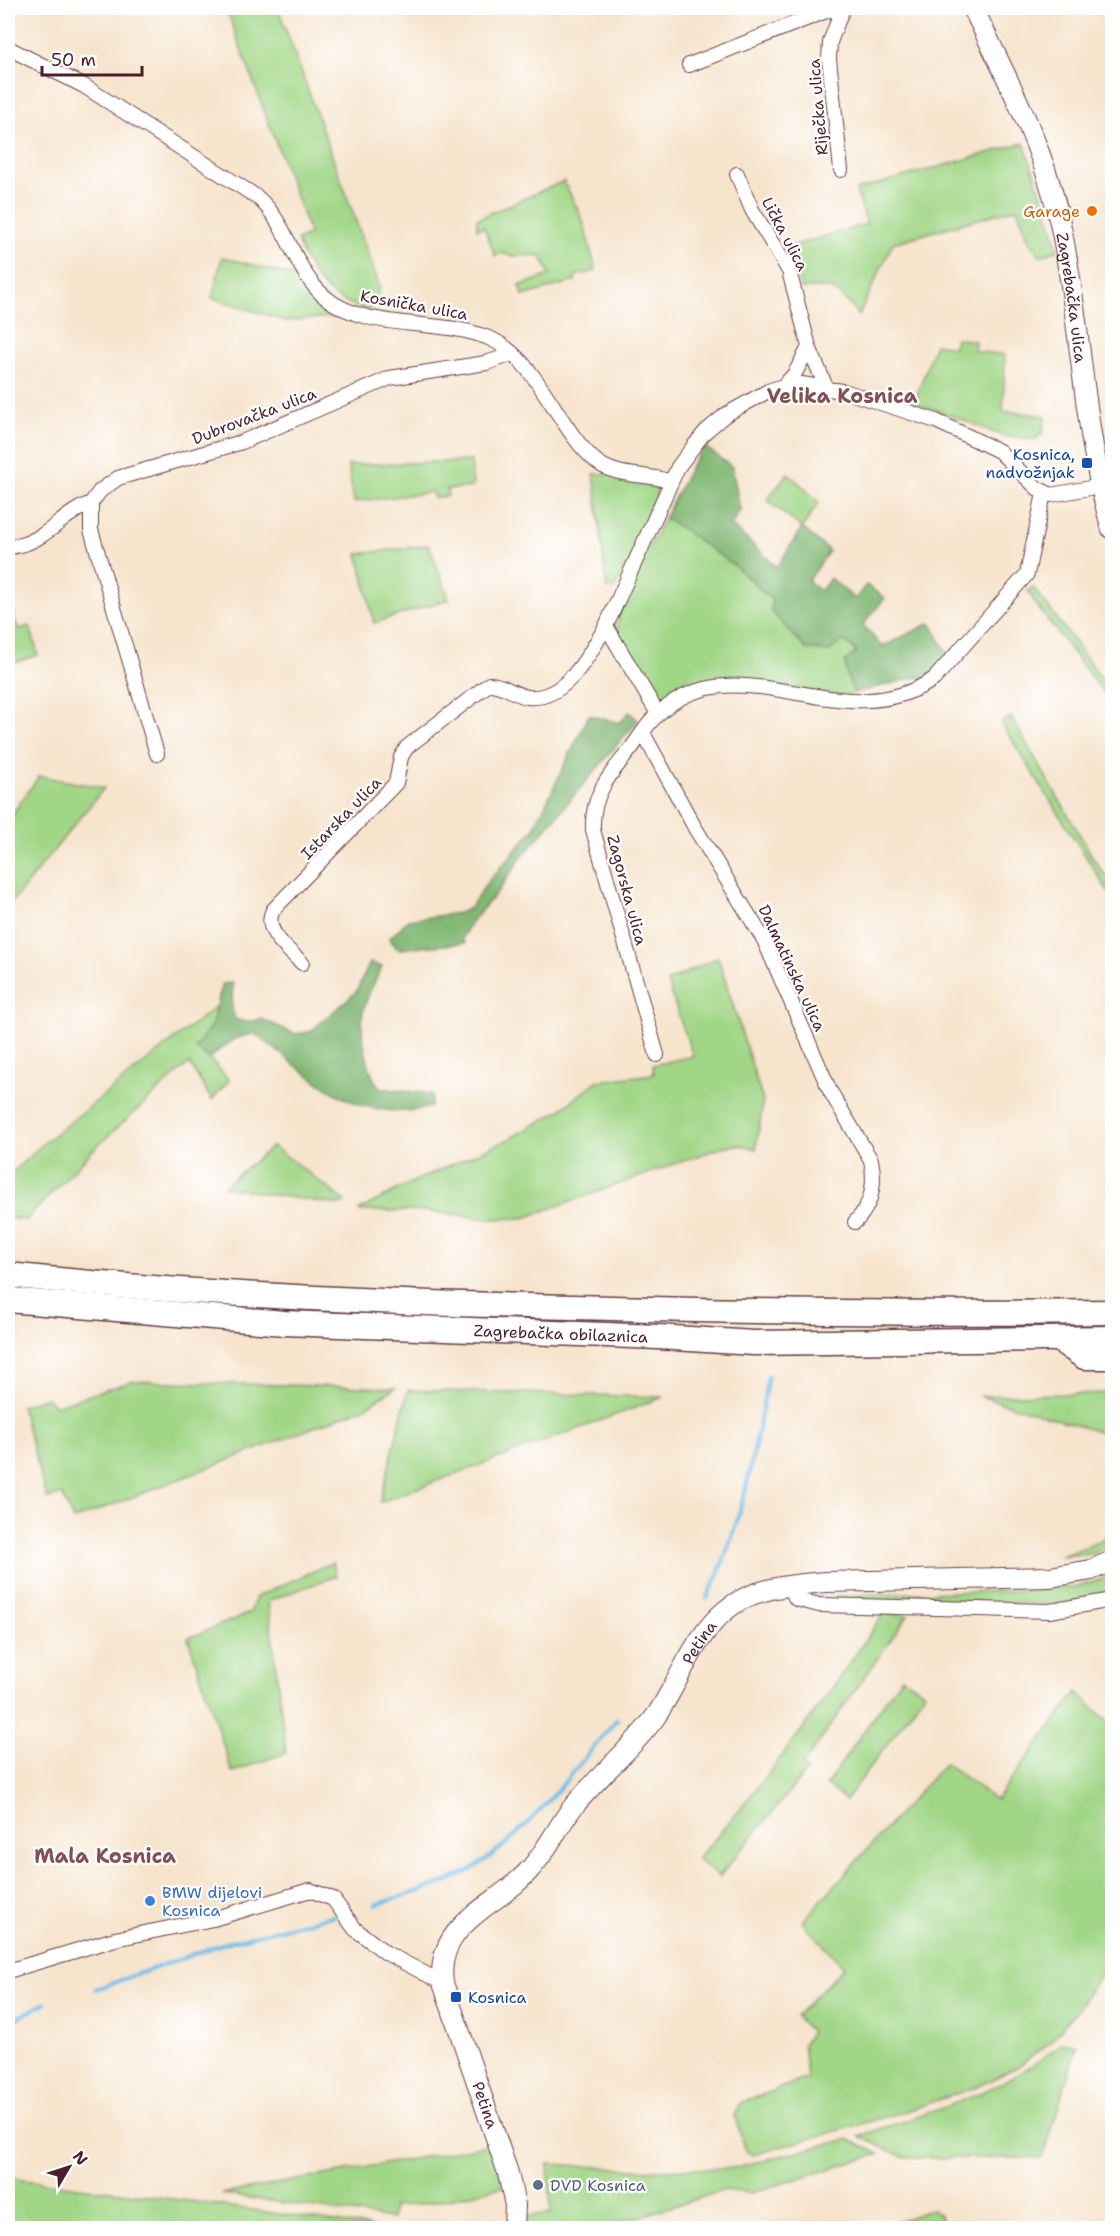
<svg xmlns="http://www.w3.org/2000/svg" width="1120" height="2236" viewBox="0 0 1120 2236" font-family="'Shantell Sans',sans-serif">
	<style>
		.green { fill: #a0d686; stroke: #757a58; stroke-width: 1.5 }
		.forest { fill: #80b773; stroke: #656b4f; stroke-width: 1.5 }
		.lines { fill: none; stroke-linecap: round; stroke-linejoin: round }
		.stream { stroke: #6fbde9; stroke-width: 4 }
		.street-casing { stroke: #643d43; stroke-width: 16 }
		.secondary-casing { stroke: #643d43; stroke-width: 22 }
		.highway-casing { stroke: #643d43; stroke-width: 27 }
		.street { stroke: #fff; stroke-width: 14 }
		.secondary { stroke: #fff; stroke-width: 20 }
		.highway { stroke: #fff; stroke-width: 24 }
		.food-dot { fill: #e8710a; stroke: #fff; stroke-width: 2 }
		.transit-dot { fill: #1a4fb4; stroke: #fff; stroke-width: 2 }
		.shop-dot { fill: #3f7fe0; stroke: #fff; stroke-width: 2 }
		.service-dot { fill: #5c6f8a; stroke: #fff; stroke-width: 2 }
		.labels { text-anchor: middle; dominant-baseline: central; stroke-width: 4.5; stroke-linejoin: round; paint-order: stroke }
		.street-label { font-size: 16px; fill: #4a1f2b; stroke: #fff }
		.food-label { font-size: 16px; fill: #c56008; stroke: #fff; text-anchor: end }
		.transit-label { font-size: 16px; fill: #164399; stroke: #fff; text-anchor: end }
		.shop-label { font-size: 16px; fill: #366cbe; stroke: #fff; text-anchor: start }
		.service-label { font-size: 16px; fill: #4e5e75; stroke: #fff; text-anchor: start }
		.quarter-label { font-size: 20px; font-weight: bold; fill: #835054; stroke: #fff }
	</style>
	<rect width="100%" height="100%" fill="#fff"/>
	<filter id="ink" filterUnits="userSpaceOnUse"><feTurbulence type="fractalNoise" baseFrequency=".0167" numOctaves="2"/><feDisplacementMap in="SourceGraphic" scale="12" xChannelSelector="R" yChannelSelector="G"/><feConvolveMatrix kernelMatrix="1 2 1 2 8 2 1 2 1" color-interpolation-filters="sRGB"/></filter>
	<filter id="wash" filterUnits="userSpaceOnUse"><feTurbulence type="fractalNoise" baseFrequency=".008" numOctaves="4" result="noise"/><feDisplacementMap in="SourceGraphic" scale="24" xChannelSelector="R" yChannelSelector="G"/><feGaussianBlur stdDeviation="1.35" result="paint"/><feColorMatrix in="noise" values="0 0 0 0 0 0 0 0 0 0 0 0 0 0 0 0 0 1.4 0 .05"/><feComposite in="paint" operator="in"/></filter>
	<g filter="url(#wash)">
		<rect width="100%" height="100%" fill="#f6e4cc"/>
		<!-- green -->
		<path class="green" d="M226 8H278L380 287 371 311C328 300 312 281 297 240L310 234Z
			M1024 143 1052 225 1058 250 1040 256 1030 243 1017 208 893 243 859 315C836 289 836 285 801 289L788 247 867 224 856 190Z
			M564 181 583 221 596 271 575 276V281L523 296 519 286 550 275 540 255 511 256 501 253 495 256 484 227 477 229V219Z
			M222 257 301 278 346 316 286 321 212 298Z
			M956 338 975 341 974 351 1005 355 1003 411 1046 416 1042 434 1035 439 1003 436 943 412 914 404 935 344 954 347Z
			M471 461 473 487 447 489 448 496 434 498 432 492 354 502 348 465Z
			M788 473 819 502 802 528 767 500Z
			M594 474H610L655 484C666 507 626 567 614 589H607Z
			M665 517 735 566 772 600V611L844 640 857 653 845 662 847 676 854 693 844 697 736 679C712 682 677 706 655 699 644 680 627 661 619 640 607 612 652 544 665 517Z
			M429 545 449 599 374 623 358 554Z
			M1033 587 1112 692V704L1035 603 1028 591Z
			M10 605 18 629 30 626 38 655 8 665V606Z
			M1011 717 1095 861 1104 874 1112 878V889L1109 893 1001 723Z
			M39 776 104 788 8 907V820Z
			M718 957 763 1101 756 1149 741 1145 725 1146 524 1218 488 1219 427 1211H358L404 1186 509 1139 559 1111 597 1081 654 1074 653 1065 693 1056 667 982Z
			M215 1007 213 1023 195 1048 209 1058 229 1080 212 1100 189 1063 97 1146 26 1220 8 1218V1176L45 1142Z
			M273 1146 345 1201 340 1205 223 1187Z
			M133 1381 395 1388 366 1407 73 1520 62 1494 47 1499 21 1406 47 1397 55 1406Z
			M408 1390 664 1397 380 1502Z
			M1112 1393V1436L980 1396Z
			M1112 1533V1545L1091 1554 1061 1556 1094 1544Z
			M333 1562 336 1576 268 1601 286 1753 232 1772 188 1638 250 1613 256 1597Z
			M1112 1576V1592L1089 1600 1050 1604 811 1598 808 1596 1037 1590 1075 1587Z
			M883 1614 908 1615 802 1766 807 1770 719 1877 697 1859C766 1782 826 1700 883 1614Z
			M902 1677 925 1693 846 1800 826 1785Z
			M1077 1692 1112 1726V1958L1073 2015 1050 2042 1018 2066 979 2086 909 2110 753 2155 746 2151 734 2115 740 2103 807 2078 803 2044 811 2032 796 2016 844 1967 802 1922 945 1763 996 1800Z
			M1062 2043 1077 2046 1043 2158H905L859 2136C930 2112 1004 2093 1062 2043Z
			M848 2139 879 2154 750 2193 725 2190 603 2228H525L527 2216 551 2213 548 2164 654 2170 732 2168Z
			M492 2144 503 2187C466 2194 431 2205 393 2207L392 2219 222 2194Z
			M8 2178 197 2202 377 2228H8Z
			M933 2209 949 2228H879Z"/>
		<!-- forest -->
		<path class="forest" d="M705 447 732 467 740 510 731 525 777 567 802 528 829 551 808 581 821 591 830 578 855 599 866 585 885 598 863 625 882 647 930 623 949 656 925 681 917 677 854 693 847 676 845 661 857 652 844 640 828 652 806 649 771 611 772 600 735 566 665 517 692 464Z
			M629 712 638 720 522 857 495 895 471 922 462 939 465 943 398 949 389 939 408 920 459 913 470 908 487 883 533 830 589 715 620 723Z
			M370 963 382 967C363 1005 356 1016 367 1058 370 1070 372 1079 380 1088L432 1094 431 1107C353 1126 313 1076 254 1033L234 1039 209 1058 195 1048 213 1023 222 984 233 983 232 1008 235 1019 246 1022 262 1019 295 1034 310 1032 356 992Z"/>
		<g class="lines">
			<!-- stream -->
			<path class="stream" d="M707 1598C742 1528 754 1453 768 1376
				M375 1905C407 1894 444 1886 474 1868 529 1832 575 1769 617 1719
				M96 1989 225 1943 335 1915
				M8 2023 45 2003"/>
		</g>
	</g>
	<g filter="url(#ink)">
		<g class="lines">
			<defs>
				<path id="street" d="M8 48 84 86 257 197C289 224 293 270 325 297 368 333 442 317 491 339 538 360 558 430 597 462 617 478 648 473 671 482
					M689 65 834 8
					M841 170 829 59 830 42 843 8
					M737 174 752 210 789 271 809 347 826 387
					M783 386 794 375 809 347
					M8 547C44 545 61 514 91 503
					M658 714 606 626 678 467 693 447 705 432 725 415 768 391 783 386 802 384 847 392 936 421 999 451 1037 488 1051 495 1112 484
					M643 733 695 828 764 940 830 1091 871 1160C876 1184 872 1205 855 1222
					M157 754 91 530V503L100 491 118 478 242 442 390 378 486 363 513 354
					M302 963C288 949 262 931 273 910L396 783 401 757 407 747 489 684C504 684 514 695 528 697 566 701 590 653 606 626
					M657 1055 593 830C591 796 609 775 630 750 639 738 647 724 658 714 739 640 842 741 934 679L1027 574 1044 493
					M789 1586 796 1599 819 1605 1050 1611 1112 1600
					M8 1971 115 1939 213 1919 310 1890 333 1899 355 1929 386 1953 443 1983"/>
				<g id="secondary">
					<path id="s1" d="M973 8C1006 77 1044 147 1060 223 1082 324 1082 430 1112 529"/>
					<path id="s2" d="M514 2228 515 2205 508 2173 443 1983C434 1922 500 1906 532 1867 548 1849 558 1826 573 1807 599 1775 632 1749 656 1716 679 1682 694 1636 726 1610 753 1587 792 1585 826 1582L1050 1577 1091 1570 1112 1561"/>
				</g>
				<g id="highway">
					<path d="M8 1275C196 1295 384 1303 573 1307 753 1312 933 1314 1112 1312"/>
					<path id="s3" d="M8 1300 285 1323 658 1337 754 1343 1112 1338"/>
					<path d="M1058 1339 1084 1357H1112"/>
				</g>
			</defs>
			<!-- street casing -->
			<use href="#street" class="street-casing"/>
			<!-- secondary casing -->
			<use href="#secondary" class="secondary-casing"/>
			<!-- highway casing -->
			<use href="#highway" class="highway-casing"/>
			<!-- street -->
			<use href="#street" class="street"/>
			<!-- secondary -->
			<use href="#secondary" class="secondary"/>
			<!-- highway -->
			<use href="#highway" class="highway"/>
		</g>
	</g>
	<!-- markers -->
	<circle class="food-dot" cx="1092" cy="211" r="6"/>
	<g class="transit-dot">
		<rect x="1081" y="457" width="12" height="12" rx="3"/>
		<rect x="450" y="1991" width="12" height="12" rx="3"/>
	</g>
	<circle class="shop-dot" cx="150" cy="1901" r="6"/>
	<circle class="service-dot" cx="538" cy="2185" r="6"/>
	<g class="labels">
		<!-- street labels -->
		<g class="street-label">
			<text transform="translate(818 107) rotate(-95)">Riječka ulica</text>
			<text transform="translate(785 234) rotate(62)">Lička ulica</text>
			<text stroke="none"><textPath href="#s1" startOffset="308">Zagrebačka ulica</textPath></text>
			<text transform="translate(414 305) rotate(10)">Kosnička ulica</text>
			<text transform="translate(254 416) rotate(-21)">Dubrovačka ulica</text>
			<text transform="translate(341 818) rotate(-46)">Istarska ulica</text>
			<text transform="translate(627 890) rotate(75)">Zagorska ulica</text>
			<text transform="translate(792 968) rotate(65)">Dalmatinska ulica</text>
			<text stroke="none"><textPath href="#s3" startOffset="554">Zagrebačka obilaznica</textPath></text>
			<text stroke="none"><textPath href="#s2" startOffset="692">Petina</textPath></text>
			<text transform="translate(485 2105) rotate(71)">Petina</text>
		</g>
		<!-- food labels -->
		<g class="food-label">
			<text x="1080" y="211">Garage</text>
		</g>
		<!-- transit labels -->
		<g class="transit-label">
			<text x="1075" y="454">Kosnica,<tspan x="1075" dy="18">nadvožnjak</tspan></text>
			<text x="468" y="1997" text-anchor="start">Kosnica</text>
		</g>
		<!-- shop labels -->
		<g class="shop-label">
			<text x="162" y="1892">BMW dijelovi<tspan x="162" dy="18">Kosnica</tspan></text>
		</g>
		<!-- service labels -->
		<g class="service-label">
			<text x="550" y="2185">DVD Kosnica</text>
		</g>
		<!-- quarter labels -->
		<g class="quarter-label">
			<text x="842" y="396">Velika Kosnica</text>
			<text x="105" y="1856">Mala Kosnica</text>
		</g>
	</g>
	<!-- margin -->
	<rect width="1120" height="2236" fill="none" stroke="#fff" stroke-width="30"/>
	<!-- north arrow -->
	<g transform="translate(69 2167) rotate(51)" stroke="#ffffff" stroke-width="4.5" paint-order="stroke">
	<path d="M0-4.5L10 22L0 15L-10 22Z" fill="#4a1f2b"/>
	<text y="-9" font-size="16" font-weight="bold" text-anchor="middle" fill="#4a1f2b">N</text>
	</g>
	<!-- scale -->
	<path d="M42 66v9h100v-9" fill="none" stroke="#4a1f2b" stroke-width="3"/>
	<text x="51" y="66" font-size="18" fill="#4a1f2b" stroke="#ffffff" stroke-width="4.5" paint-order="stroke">50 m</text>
</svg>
